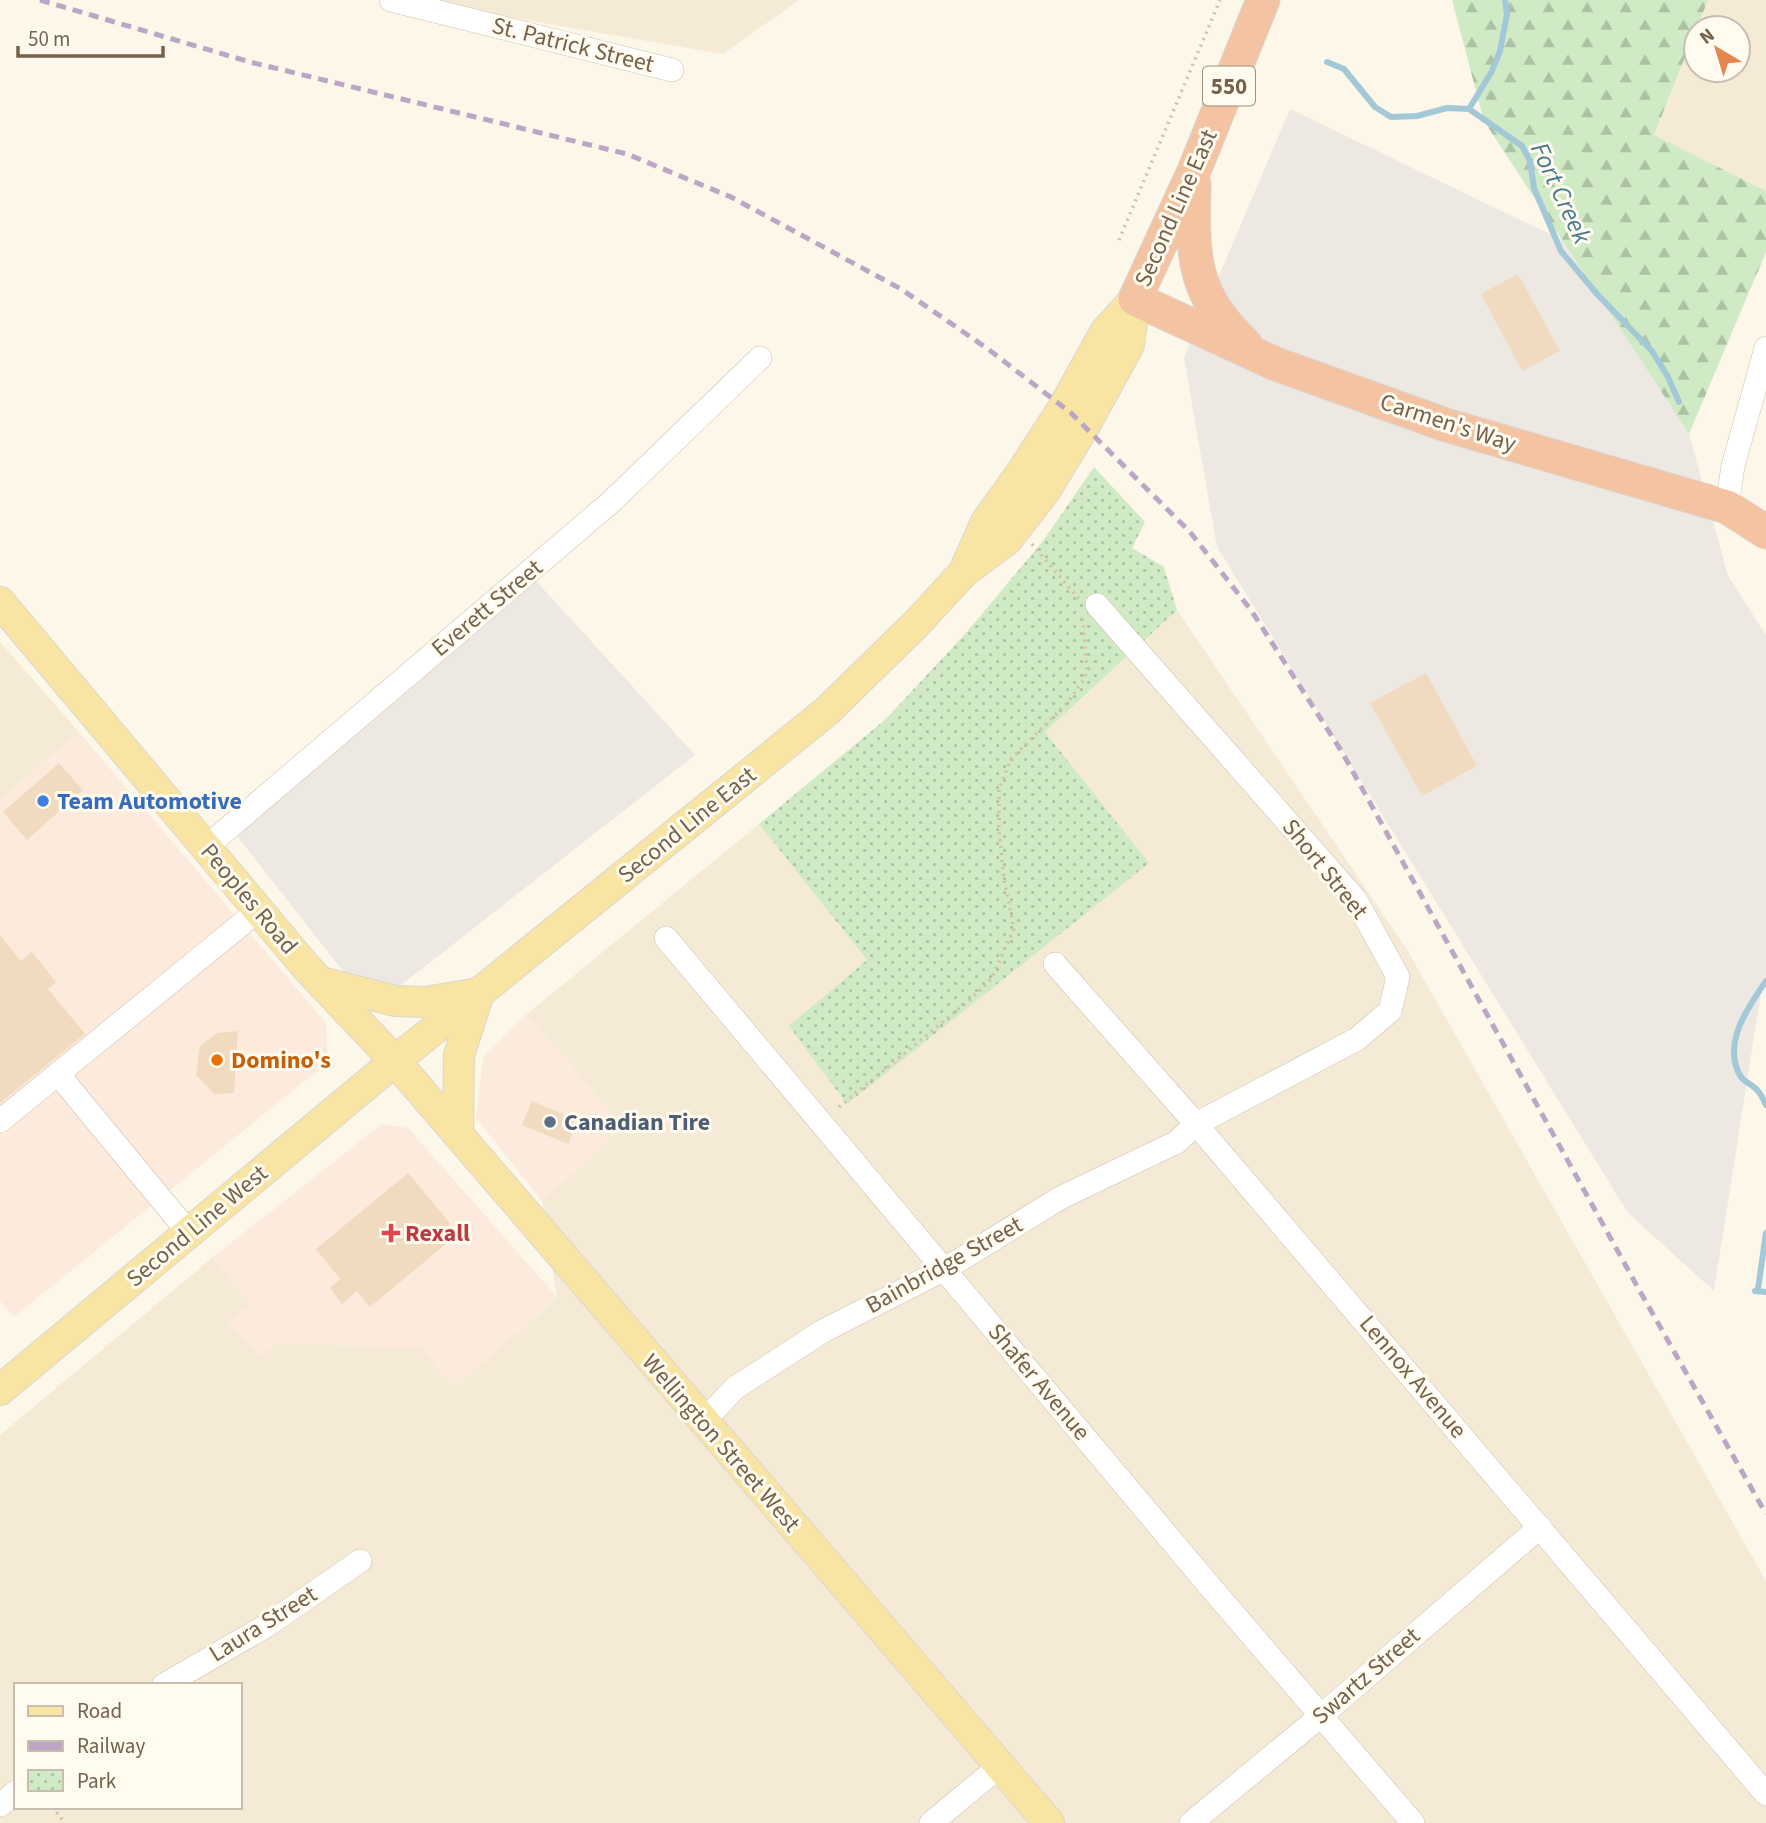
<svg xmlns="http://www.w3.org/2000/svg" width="1766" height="1823" viewBox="0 0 1766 1823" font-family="'Source Sans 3',sans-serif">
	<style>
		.residential { fill: #f4ead6; fill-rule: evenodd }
		.commercial { fill: #fceadc }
		.industrial { fill: #ede8e1 }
		.forest { fill: url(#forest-firs) }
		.park { fill: url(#park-dots) }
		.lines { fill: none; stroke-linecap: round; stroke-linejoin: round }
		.stream { stroke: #a3c8d7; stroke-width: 6 }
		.building { fill: #f1dbc0 }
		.minor-casing { stroke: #cec0ae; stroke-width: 24 }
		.major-casing { stroke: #dbd6d0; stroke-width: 32 }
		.highway-casing { stroke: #dbd6d0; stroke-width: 35 }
		.path { stroke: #d6bea3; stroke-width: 3.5; stroke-dasharray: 2 5; stroke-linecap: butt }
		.minor { stroke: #fff; stroke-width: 23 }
		.major { stroke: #f9e5a3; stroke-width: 30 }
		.highway { stroke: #f4c3a1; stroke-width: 33 }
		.rail { stroke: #bca6c6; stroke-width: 5; stroke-dasharray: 10 7; stroke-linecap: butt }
		.shop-dot { fill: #3f7fe0; stroke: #fffbef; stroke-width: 2.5 }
		.food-dot { fill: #e8710a; stroke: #fffbef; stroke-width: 2.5 }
		.service-dot { fill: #5c6f8a; stroke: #fffbef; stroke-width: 2.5 }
		.health-dot { fill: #e0444e; stroke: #fffbef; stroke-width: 2.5 }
		.labels { text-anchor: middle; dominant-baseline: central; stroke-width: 6; stroke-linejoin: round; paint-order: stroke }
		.shield { fill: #fffbef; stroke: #9f8f7d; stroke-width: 2 }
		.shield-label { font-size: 23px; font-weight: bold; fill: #76614c }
		.street-label { font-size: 24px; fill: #76614c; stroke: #fffbef }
		.shop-label { font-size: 24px; font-weight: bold; fill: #366cbe; stroke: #fffbef; text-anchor: start }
		.food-label { font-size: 24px; font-weight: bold; fill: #c56008; stroke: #fffbef; text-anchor: start }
		.service-label { font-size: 24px; font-weight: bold; fill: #4e5e75; stroke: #fffbef; text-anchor: start }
		.health-label { font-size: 24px; font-weight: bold; fill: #be3a42; stroke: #fffbef; text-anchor: start }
		.water-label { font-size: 26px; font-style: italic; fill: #497990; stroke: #fffbef }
	</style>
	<defs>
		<pattern id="forest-firs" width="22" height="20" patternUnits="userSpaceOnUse" patternTransform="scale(1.75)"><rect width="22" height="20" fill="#d0eac6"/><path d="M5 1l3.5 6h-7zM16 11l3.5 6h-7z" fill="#adc1a3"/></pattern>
		<pattern id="park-dots" width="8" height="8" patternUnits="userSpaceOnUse" patternTransform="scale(1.75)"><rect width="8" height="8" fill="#d0eac6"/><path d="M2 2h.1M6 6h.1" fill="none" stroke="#adc1a3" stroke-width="1.8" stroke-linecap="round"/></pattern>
	</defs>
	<rect width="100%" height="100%" fill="#fcf7e8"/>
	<!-- residential -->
	<path class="residential" d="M438 0H799L723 54 485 13Z
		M1708 0H1766V191L1654 136 1696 31V70H1738V28H1697Z
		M1177 610 1406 948 1766 1581V1823H0V1435L212 1258 251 1304 277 1343 421 1348 454 1387 557 1298 542 1201 623 1127 527 1014 759 824 867 960 1149 863 1045 732ZM16 1685H240V1807H16Z
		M0 642 79 732 0 800Z"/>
	<!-- commercial -->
	<path class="commercial" d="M79 732 326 1023 328 1062 14 1317 0 1301V800Z
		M527 1014 623 1127 542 1201 476 1118 483 1057Z
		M382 1124 408 1128 557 1297 455 1388 421 1348 277 1343 259 1357 228 1323 251 1304 212 1258Z"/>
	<!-- industrial -->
	<path class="industrial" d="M1290 109 1562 240 1689 434 1728 576 1766 635V975L1761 992 1714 1291 1628 1213 1217 547 1184 358Z
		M526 570 695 755 396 989 354 985 222 817Z"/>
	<!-- forest -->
	<path class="forest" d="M1452 0H1708L1654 135 1766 191V252L1689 434 1484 121Z"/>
	<!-- park -->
	<path class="park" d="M1094 467 1145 522 1132 548 1164 567 1177 610 1045 732 1149 863 847 1104 789 1026 867 960 759 824 886 719 966 633 1043 541Z"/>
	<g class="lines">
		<!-- stream -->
		<path class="stream" d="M1327 62 1344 69 1375 107 1391 117 1417 116 1447 108 1469 109 1522 146 1530 161 1534 188 1561 251 1597 294 1652 351 1668 377 1679 402
			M1469 109 1492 71 1500 51 1507 14 1505 0
			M1766 981C1748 1007 1721 1045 1741 1077 1746 1083 1753 1085 1758 1091 1761 1094 1764 1101 1766 1105
			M1766 1233 1758 1289 1755 1291 1766 1292"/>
	</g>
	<!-- building -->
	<path class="building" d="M1518 274 1560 351 1522 371 1481 294Z
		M1426 673 1477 766 1422 796 1370 703Z
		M59 763 83 790 27 840 3 812Z
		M0 935 21 961 32 952 56 982 48 989 85 1034 0 1103Z
		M238 1031 234 1093 214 1094 196 1075 200 1046 217 1033Z
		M532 1101 578 1120 568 1144 522 1125Z
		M408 1173 449 1222 446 1244 370 1307 357 1291 342 1304 330 1288 340 1279 316 1249Z"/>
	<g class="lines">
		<defs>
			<path id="minor" d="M391 0 672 70
				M1727 507 1733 466 1766 348
				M205 848 611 502 760 358
				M666 938 1207 1583 1413 1823
				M1055 964 1196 1124 1766 1794
				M58 1074 189 1233
				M0 1121 259 910
				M703 1422 735 1388 823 1331 945 1269 1060 1198 1177 1142 1196 1124 1357 1039 1390 1011 1398 977 1356 900 1097 605
				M164 1685 266 1626 360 1561
				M0 1805 16 1792
				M931 1823 1000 1766
				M1191 1823 1322 1715 1540 1527"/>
			<path id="major" d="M965 569 986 522 1021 473 1063 408 1105 332 1135 299
				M0 602 307 968 395 1061 1049 1823
				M321 982 395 1001 426 1002 478 993
				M458 1135 459 1055 479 993
				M0 1390 395 1061 827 711 917 623 964 572 1007 540 1045 491 1084 427 1129 345 1135 299"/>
			<path id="highway" d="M1263 0 1194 171 1135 299 1276 364 1446 425 1727 507 1766 532
				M1194 184C1193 256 1190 291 1246 345"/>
		</defs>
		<!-- minor casing -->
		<use href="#minor" class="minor-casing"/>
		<!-- major casing -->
		<use href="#major" class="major-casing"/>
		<!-- highway casing -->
		<use href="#highway" class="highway-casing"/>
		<!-- path -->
		<path class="path" d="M1119 240 1220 0
			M1032 544 1079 599
			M839 1107 972 998 991 979 1014 929 1004 879 999 831V789L1011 759 1067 703 1083 681 1087 669 1083 620
			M52 1807 65 1823"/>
		<!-- minor -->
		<use href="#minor" class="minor"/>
		<!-- major -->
		<use href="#major" class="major"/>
		<!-- highway -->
		<use href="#highway" class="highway"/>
		<!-- rail -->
		<path class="rail" d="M40 0 250 62 627 154 731 197 901 289 988 349 1071 413 1190 532 1251 610 1342 752 1637 1286 1766 1514"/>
	</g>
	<!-- markers -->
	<circle class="shop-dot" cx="43" cy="801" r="7"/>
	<circle class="food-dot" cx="217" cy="1060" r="7"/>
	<circle class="service-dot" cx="550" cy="1122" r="7"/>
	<path class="health-dot" d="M387.5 1222.5h7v7h7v7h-7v7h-7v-7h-7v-7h7z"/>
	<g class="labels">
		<!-- shield labels -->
		<rect class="shield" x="1203" y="66.5" width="52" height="39" rx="5"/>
		<g class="shield-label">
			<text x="1229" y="86">550</text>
		</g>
		<!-- street labels -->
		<g class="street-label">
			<text transform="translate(573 45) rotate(14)">St. Patrick Street</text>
			<text transform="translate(1176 208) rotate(-66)">Second Line East</text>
			<text transform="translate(1448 423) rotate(18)">Carmen's Way</text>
			<text transform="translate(487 608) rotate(-40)">Everett Street</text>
			<text transform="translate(687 825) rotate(-39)">Second Line East</text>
			<text transform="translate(1325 869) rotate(51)">Short Street</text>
			<text transform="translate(249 899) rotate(50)">Peoples Road</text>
			<text transform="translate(197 1226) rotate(-40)">Second Line West</text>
			<text transform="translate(944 1265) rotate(-29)">Bainbridge Street</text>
			<text transform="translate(1413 1377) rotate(50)">Lennox Avenue</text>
			<text transform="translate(1039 1382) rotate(50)">Shafer Avenue</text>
			<text transform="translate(721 1443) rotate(49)">Wellington Street West</text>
			<text transform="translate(263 1624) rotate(-32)">Laura Street</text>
			<text transform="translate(1366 1676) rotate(-41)">Swartz Street</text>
		</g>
		<!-- shop labels -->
		<g class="shop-label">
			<text x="57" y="801">Team Automotive</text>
		</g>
		<!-- food labels -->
		<g class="food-label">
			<text x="231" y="1060">Domino's</text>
		</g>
		<!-- service labels -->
		<g class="service-label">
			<text x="564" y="1122">Canadian Tire</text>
		</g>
		<!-- health labels -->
		<g class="health-label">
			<text x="405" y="1233">Rexall</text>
		</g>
		<!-- water labels -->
		<g class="water-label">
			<text transform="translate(1561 193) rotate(65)">Fort Creek</text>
		</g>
	</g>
	<!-- legend -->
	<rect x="14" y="1683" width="228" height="126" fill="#fffbef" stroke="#c8bdae" stroke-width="2"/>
	<rect x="28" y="1706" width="35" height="10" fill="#f9e5a3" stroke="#c8bdae" stroke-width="2"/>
	<text x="77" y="1718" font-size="21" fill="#76614c">Road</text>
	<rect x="28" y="1741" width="35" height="10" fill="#bca6c6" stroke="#c8bdae" stroke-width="2"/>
	<text x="77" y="1753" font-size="21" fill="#76614c">Railway</text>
	<rect x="28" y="1770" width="35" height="21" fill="url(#park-dots)" stroke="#c8bdae" stroke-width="2"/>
	<text x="77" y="1788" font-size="21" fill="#76614c">Park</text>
	<!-- north arrow -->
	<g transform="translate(1717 49) rotate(322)"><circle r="33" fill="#fffbef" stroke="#c8bdae" stroke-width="2"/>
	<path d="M0-5L12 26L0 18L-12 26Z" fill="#e38650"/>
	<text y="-10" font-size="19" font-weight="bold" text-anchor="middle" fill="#76614c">N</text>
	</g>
	<!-- scale -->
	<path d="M18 46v10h145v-10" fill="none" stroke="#76614c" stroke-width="3.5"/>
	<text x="28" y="46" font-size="21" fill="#76614c" stroke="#fffbef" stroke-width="5" paint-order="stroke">50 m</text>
</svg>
